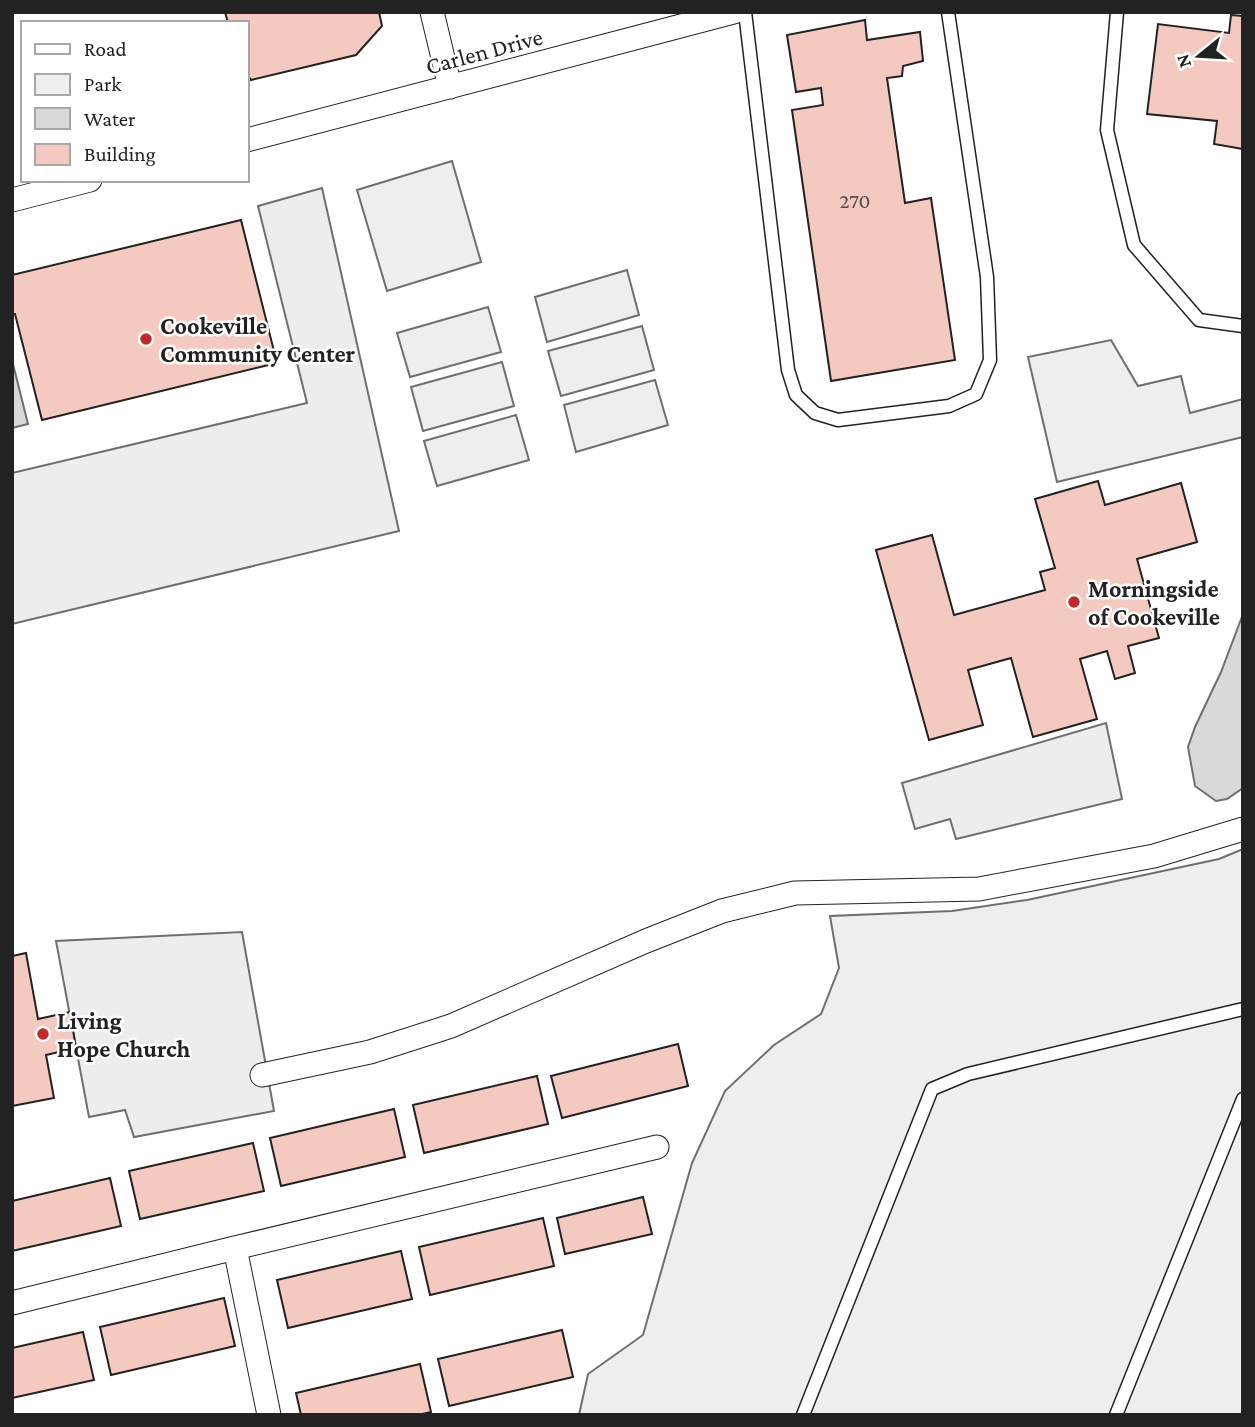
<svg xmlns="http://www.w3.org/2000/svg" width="1255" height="1427" viewBox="0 0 1255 1427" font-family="'Crimson Pro',serif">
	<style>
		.green { fill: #eee; stroke: #6f6f6f; stroke-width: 2 }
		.parking { fill: #ededed; stroke: #6f6f6f; stroke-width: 2 }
		.water { fill: #d9d9d9; stroke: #6f6f6f; stroke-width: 2 }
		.building { fill: #f3c9c0; stroke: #222; stroke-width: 2 }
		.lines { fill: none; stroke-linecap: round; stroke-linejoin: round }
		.service-casing { stroke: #222; stroke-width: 15 }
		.minor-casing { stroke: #222; stroke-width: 25 }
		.service { stroke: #fff; stroke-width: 12 }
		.minor { stroke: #fff; stroke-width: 23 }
		.poi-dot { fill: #c62828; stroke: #fff; stroke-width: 2.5 }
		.labels { text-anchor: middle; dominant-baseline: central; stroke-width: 5; stroke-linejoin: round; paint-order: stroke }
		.number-label { font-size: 21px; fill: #564c4a }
		.street-label { font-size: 24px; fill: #222; stroke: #fff }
		.poi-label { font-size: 24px; font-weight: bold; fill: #222; stroke: #fff; text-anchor: start }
	</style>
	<rect width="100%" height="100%" fill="#fff"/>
	<!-- green -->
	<path class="green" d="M452 161 481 262 387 291 357 190Z
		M627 270 639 315 547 342 535 297Z
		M488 307 501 352 410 377 397 333Z
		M642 326 654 370 561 396 548 351Z
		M1111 340 1138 386 1181 376 1190 413 1243 399V437L1057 482 1028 357Z
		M502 362 514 406 423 431 411 387Z
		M655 380 668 425 576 452 564 405Z
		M516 415 529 460 437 486 424 441Z
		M1243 849V1415H579L588 1374 643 1335 692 1163 725 1091 774 1045 821 1014 839 968 830 916 952 911 1027 900 1219 859Z"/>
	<!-- parking -->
	<path class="parking" d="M322 188 399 531 12 624V473L307 403 258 206Z
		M1106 723 1122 799 956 839 950 819 915 829 902 783Z
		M242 932 274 1111 134 1137 125 1110 89 1117 56 941Z"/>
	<!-- water -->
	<path class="water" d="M12 360 28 424 12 428Z
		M1243 614V788L1227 799 1216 801 1195 786 1188 747 1195 727 1221 672Z"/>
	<!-- building -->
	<path class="building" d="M225 12H379L382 26 356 55 251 80 247 74V23H228Z
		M1231 15 1243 16V149L1214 144 1217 121 1147 114 1158 24 1229 33Z
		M865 20 867 40 920 32 923 61 903 66 902 76 887 78 905 203 931 198 955 360 831 381 792 110 823 105 821 88 796 92 787 35Z
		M241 220 277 363 42 420 15 314H12V275Z
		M1098 481 1105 505 1181 483 1197 542 1137 559 1159 638 1128 646 1135 673 1115 679 1107 651 1080 659 1097 719 1033 737 1011 658 968 670 983 725 929 740 876 550 932 535 954 615 1045 590 1040 572 1055 568 1035 499Z
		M26 953 38 1019 70 1012 76 1048 46 1055 54 1098 12 1106V956Z
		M678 1044 688 1086 562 1118 551 1076Z
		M537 1076 548 1124 424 1153 413 1105Z
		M394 1109 405 1157 281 1186 270 1138Z
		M253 1143 264 1191 140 1219 129 1171Z
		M110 1178 121 1226 12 1251V1201Z
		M643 1197 652 1234 565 1254 557 1218Z
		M543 1218 554 1266 430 1295 419 1247Z
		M401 1251 412 1299 288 1328 277 1280Z
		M224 1298 235 1346 111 1375 100 1327Z
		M562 1330 573 1377 449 1406 438 1359Z
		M83 1332 94 1380 12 1398V1348Z
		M420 1364 431 1412 418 1415H301L296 1393Z"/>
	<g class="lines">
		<defs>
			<path id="service" d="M745 12 788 370 796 395 815 413 838 420 949 406 976 394 990 360 987 277 948 12
				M1117 12 1107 130 1134 245 1199 320 1243 326
				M803 1415 932 1089 968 1074 1243 1009
				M1116 1415 1243 1099"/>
			<path id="minor" d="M432 12 450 87
				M247 140 734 12
				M12 200 90 180
				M262 1075 370 1052 451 1026 646 941 722 911 795 893 979 889 1154 856 1243 829
				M235 1248 657 1147
				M12 1303 235 1248 269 1415"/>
		</defs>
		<!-- service casing -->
		<use href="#service" class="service-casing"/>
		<!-- minor casing -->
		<use href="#minor" class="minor-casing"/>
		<!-- service -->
		<use href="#service" class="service"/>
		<!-- minor -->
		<use href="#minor" class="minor"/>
	</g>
	<!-- markers -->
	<g class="poi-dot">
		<circle cx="146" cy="339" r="7"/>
		<circle cx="1074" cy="602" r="7"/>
		<circle cx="43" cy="1034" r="7"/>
	</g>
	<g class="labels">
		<!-- number labels -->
		<g class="number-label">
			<text x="855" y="201">270</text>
		</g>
		<!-- street labels -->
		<g class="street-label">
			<text transform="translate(484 51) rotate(-15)">Carlen Drive</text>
		</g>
		<!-- poi labels -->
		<g class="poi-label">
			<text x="160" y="325">Cookeville<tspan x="160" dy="28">Community Center</tspan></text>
			<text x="1088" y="588">Morningside<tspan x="1088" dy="28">of Cookeville</tspan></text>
			<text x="57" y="1020">Living<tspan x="57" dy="28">Hope Church</tspan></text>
		</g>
	</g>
	<!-- border -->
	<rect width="1255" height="1427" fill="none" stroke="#222222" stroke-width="28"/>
	<!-- legend -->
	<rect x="21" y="21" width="228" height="161" fill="#ffffff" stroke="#a7a7a7" stroke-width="2"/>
	<rect x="35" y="44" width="35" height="10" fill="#ffffff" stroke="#a7a7a7" stroke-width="2"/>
	<text x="84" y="56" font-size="21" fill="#222222">Road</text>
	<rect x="35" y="74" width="35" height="21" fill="#eeeeee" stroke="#a7a7a7" stroke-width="2"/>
	<text x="84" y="91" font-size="21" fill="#222222">Park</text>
	<rect x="35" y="108" width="35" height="21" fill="#d9d9d9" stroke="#a7a7a7" stroke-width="2"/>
	<text x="84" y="126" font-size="21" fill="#222222">Water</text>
	<rect x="35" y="144" width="35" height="21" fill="#f3c9c0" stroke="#a7a7a7" stroke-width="2"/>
	<text x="84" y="161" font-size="21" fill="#222222">Building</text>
	<!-- north arrow -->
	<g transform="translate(1199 56) rotate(252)" stroke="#ffffff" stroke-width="5" paint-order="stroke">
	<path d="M0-5L12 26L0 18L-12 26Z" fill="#222222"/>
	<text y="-10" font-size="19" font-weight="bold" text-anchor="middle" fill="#222222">N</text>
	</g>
</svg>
